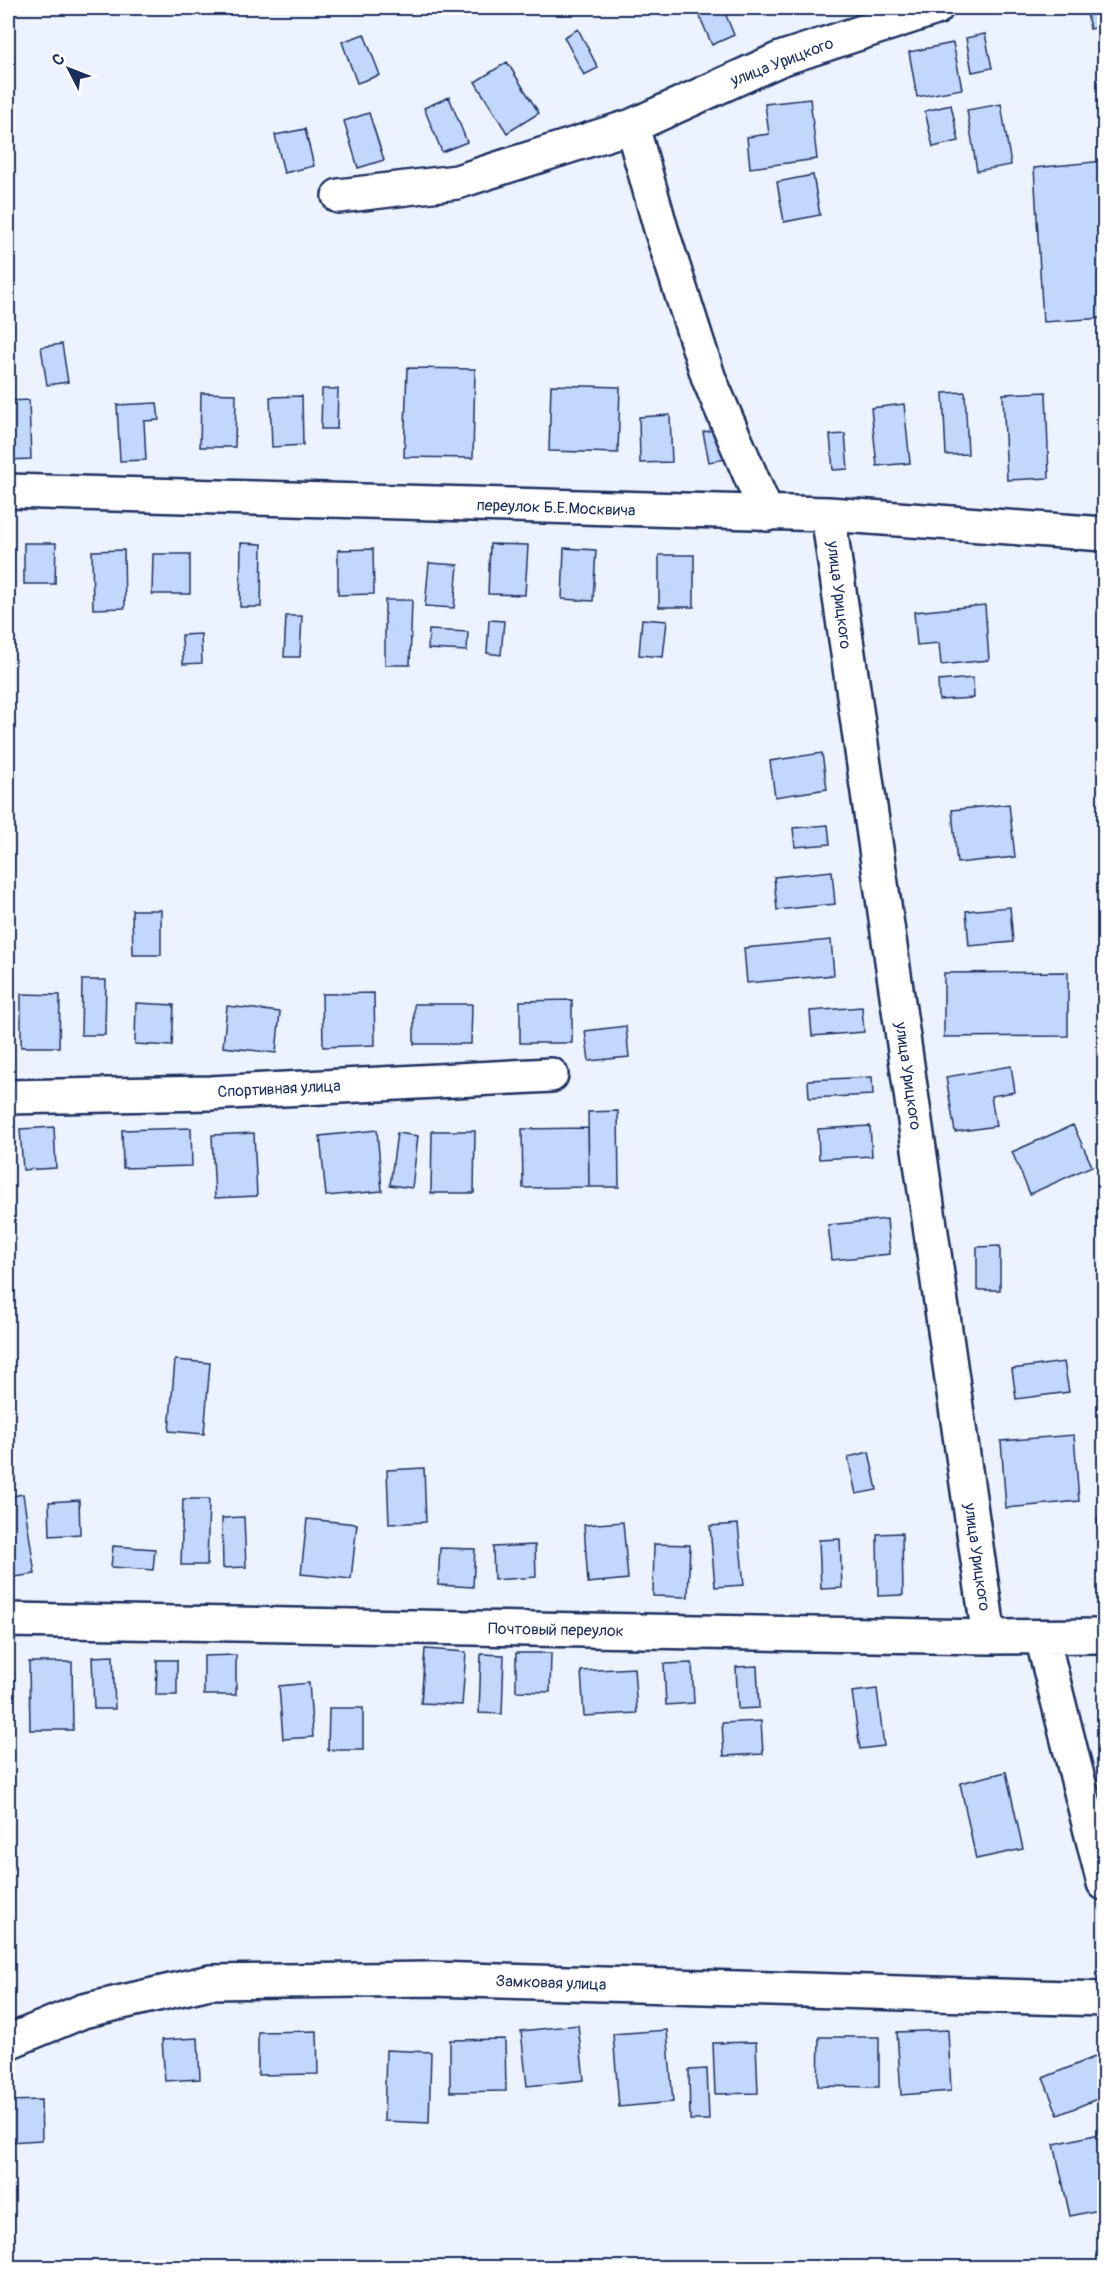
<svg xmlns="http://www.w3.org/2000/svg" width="1112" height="2275" viewBox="0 0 1112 2275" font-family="Pangolin,sans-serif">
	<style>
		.building { fill: #c1d7fb; stroke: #1b2f5e; stroke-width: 1.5 }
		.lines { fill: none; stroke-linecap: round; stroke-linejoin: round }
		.minor-casing { stroke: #1b2f5e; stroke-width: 38 }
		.minor { stroke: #fff; stroke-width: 33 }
		.labels { text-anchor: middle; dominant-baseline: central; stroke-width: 5; stroke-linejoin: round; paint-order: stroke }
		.street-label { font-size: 16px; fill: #1b2f5e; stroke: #fff }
	</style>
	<rect width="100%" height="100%" fill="#ecf3fe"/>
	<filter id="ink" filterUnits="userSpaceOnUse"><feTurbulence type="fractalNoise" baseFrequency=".0167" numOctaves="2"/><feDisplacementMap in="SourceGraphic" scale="12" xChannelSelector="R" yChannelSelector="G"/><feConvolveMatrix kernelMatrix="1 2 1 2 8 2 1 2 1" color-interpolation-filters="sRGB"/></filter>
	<g filter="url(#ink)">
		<!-- building -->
		<path class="building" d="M696 8H723L734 35 712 45Z
			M1086 8H1104V26L1090 29Z
			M578 29 598 68 584 75 564 37Z
			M364 34 380 75 357 83 342 42Z
			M985 34 992 68 972 72 966 38Z
			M953 43 962 89 917 97 909 52Z
			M507 62 539 113 507 133 475 82Z
			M449 97 467 142 442 152 424 108Z
			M810 99 817 159 750 168 747 137 769 134 765 104Z
			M1001 104 1011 165 977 171 967 110Z
			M951 105 959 141 933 147 925 111Z
			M369 113 384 160 358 168 344 121Z
			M305 129 314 166 284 173 275 135Z
			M1104 161V318L1043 322 1034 168Z
			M813 175 820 215 784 222 777 182Z
			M62 344 68 382 47 385 41 347Z
			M407 368 475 369 473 458 404 457Z
			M551 385 620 387 618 453 549 451Z
			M322 389H338L337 429H321Z
			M965 392 968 454 946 455 943 393Z
			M1046 392 1049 478 1007 480 1003 394Z
			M201 393 236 394 235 447H200Z
			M302 396 303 445 272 447 270 397Z
			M29 400 31 459 8 460V401Z
			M157 403 159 420 144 421 146 460 120 461 117 405Z
			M904 404 910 463 877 466 871 408Z
			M670 415 672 462 640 463 639 417Z
			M720 429 726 459 709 462 703 432Z
			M845 434 848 469 833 470 830 435Z
			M24 543H56L55 584H24Z
			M241 543 262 544 261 607H240Z
			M490 544 528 545 525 595 488 594Z
			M564 548 596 550 593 601 562 599Z
			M373 549 374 594 338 595V550Z
			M124 550 125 608 93 609 92 551Z
			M153 554H190V594H152Z
			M659 555H694V607H659Z
			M429 563 458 565 454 608 425 606Z
			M385 600H412L410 665H385Z
			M985 605 989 660 941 665 939 643 917 645 914 612Z
			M286 616H302L300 657H284Z
			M642 619 667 621 663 657 639 655Z
			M489 620 504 621 501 655 487 653Z
			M429 630 468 632 467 651 428 649Z
			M201 634 202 663 183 664 182 635Z
			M973 678 974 698 939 700 938 681Z
			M822 753 827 789 775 797 770 761Z
			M1009 804 1015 857 957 863 952 810Z
			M828 825 830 844 795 847 793 828Z
			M832 871 835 904 777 910 774 877Z
			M1010 907 1013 942 969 946 966 911Z
			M132 910H161V955H133Z
			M831 940 834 975 747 983 744 948Z
			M1068 972V1036L944 1037V973Z
			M82 980H106L105 1035H81Z
			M374 993 375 1045 323 1047 322 994Z
			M21 994 60 995 59 1047H21Z
			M572 1000V1043H520V1001Z
			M136 1003 174 1005 172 1046 135 1044Z
			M414 1004H472L471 1044H414Z
			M227 1006 280 1012 276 1053 223 1047Z
			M862 1007 864 1032 812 1036 810 1011Z
			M626 1026 629 1057 589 1061 585 1031Z
			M1011 1066 1015 1092 991 1096 996 1126 955 1132 946 1077Z
			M872 1077 873 1095 809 1098 808 1080Z
			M618 1111 619 1187H589L588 1112Z
			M1073 1125 1092 1166 1030 1194 1012 1152Z
			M870 1126 872 1156 819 1159 818 1129Z
			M54 1127 56 1168 23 1170 20 1129Z
			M191 1128 192 1166 123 1168 122 1130Z
			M588 1128 589 1187 523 1188 522 1129Z
			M377 1130 382 1191 326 1196 320 1136Z
			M432 1131H475L474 1193H431Z
			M254 1133 257 1196 215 1198 212 1135Z
			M397 1133 418 1136 412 1188 390 1185Z
			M887 1219 890 1254 832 1260 828 1225Z
			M1000 1246V1290H977V1247Z
			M175 1360 210 1363 204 1434 169 1431Z
			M1064 1362 1069 1392 1016 1399 1012 1369Z
			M1074 1435 1079 1501 1006 1508 1001 1441Z
			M869 1452 877 1490 856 1494 848 1457Z
			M424 1468 426 1522 389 1524 387 1470Z
			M23 1494 35 1574 8 1578V1497Z
			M183 1499H209L207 1565H181Z
			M79 1500 80 1534 50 1536 49 1502Z
			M244 1517 246 1567 223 1568 222 1518Z
			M1104 1517V1582L1097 1518Z
			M307 1519 357 1524 351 1579 301 1574Z
			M623 1522 628 1579 588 1583 584 1525Z
			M738 1524 744 1585 715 1587 710 1526Z
			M902 1533 903 1595 878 1596 877 1534Z
			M840 1539 842 1588 821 1589 819 1540Z
			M654 1544 690 1545 688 1597 653 1596Z
			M535 1545 536 1577 494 1580 493 1547Z
			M113 1546 155 1549 153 1570 111 1567Z
			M440 1548 475 1549 473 1587 438 1585Z
			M425 1649 466 1652 462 1705 421 1703Z
			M516 1653H551L550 1692 516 1691Z
			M481 1654 504 1655 502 1714 479 1713Z
			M236 1655V1695H204V1656Z
			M113 1656 115 1709H94L92 1657Z
			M157 1660H177V1695H156Z
			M29 1662H72L73 1730H30Z
			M692 1663 694 1703 666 1705 664 1664Z
			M757 1666 759 1708 738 1709 736 1667Z
			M634 1668 637 1713 584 1716 581 1671Z
			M309 1683 313 1737 283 1739 279 1686Z
			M877 1689 884 1746 860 1749 852 1692Z
			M329 1708H363V1750H328Z
			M761 1721 763 1754 724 1756 722 1723Z
			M1006 1772 1023 1849 976 1859 960 1783Z
			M578 2025 584 2080 527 2086 521 2031Z
			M667 2030 673 2102 619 2107 613 2034Z
			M948 2030 951 2091 901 2095 897 2032Z
			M317 2031 318 2074 258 2075V2032Z
			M819 2037H879V2087L818 2086Z
			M198 2038 200 2079 165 2081 162 2040Z
			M505 2039 506 2091 450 2092V2040Z
			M756 2042 758 2093 715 2094 713 2043Z
			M386 2050 431 2052 429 2123 384 2121Z
			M1097 2056 1104 2073V2096L1058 2115 1043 2078Z
			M707 2069 709 2120H690L689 2070Z
			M41 2100 42 2140 8 2142V2101Z
			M1104 2133V2209L1070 2216 1054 2144Z"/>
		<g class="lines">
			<defs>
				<path id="minor" d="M632 126 661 229 709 379 767 514
					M339 196 457 182 632 126 780 59 936 8
					M8 491 828 514 1104 534
					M828 514 989 1637
					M8 1097 210 1093 551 1075
					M8 1620 989 1637 1104 1636
					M1042 1637 1104 1883
					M8 2042 83 2011 210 1982 432 1979 1104 1999"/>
			</defs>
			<!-- minor casing -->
			<use href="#minor" class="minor-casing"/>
			<!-- minor -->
			<use href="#minor" class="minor"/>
		</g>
	</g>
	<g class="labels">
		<!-- street labels -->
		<g class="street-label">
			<text transform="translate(782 62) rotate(-21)">улица Урицкого</text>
			<text transform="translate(556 508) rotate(2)">переулок Б.Е.Москвича</text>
			<text transform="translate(839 595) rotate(83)">улица Урицкого</text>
			<text transform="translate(908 1076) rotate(82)">улица Урицкого</text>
			<text transform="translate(279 1089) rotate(-3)">Спортивная улица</text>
			<text transform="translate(977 1557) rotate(82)">улица Урицкого</text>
			<text transform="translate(556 1630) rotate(1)">Почтовый переулок</text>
			<text transform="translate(551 1983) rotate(2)">Замковая улица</text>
		</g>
	</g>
	<!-- margin -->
	<rect width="1112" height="2275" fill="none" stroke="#fff" stroke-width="30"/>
	<rect x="15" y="15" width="1082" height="2245" fill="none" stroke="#1b2f5e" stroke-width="2" filter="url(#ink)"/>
	<!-- north arrow -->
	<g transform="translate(69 69) rotate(312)" stroke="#ffffff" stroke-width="4.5" paint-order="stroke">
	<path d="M0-4.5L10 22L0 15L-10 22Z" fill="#1b2f5e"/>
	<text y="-9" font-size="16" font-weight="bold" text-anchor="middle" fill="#1b2f5e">С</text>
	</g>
</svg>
